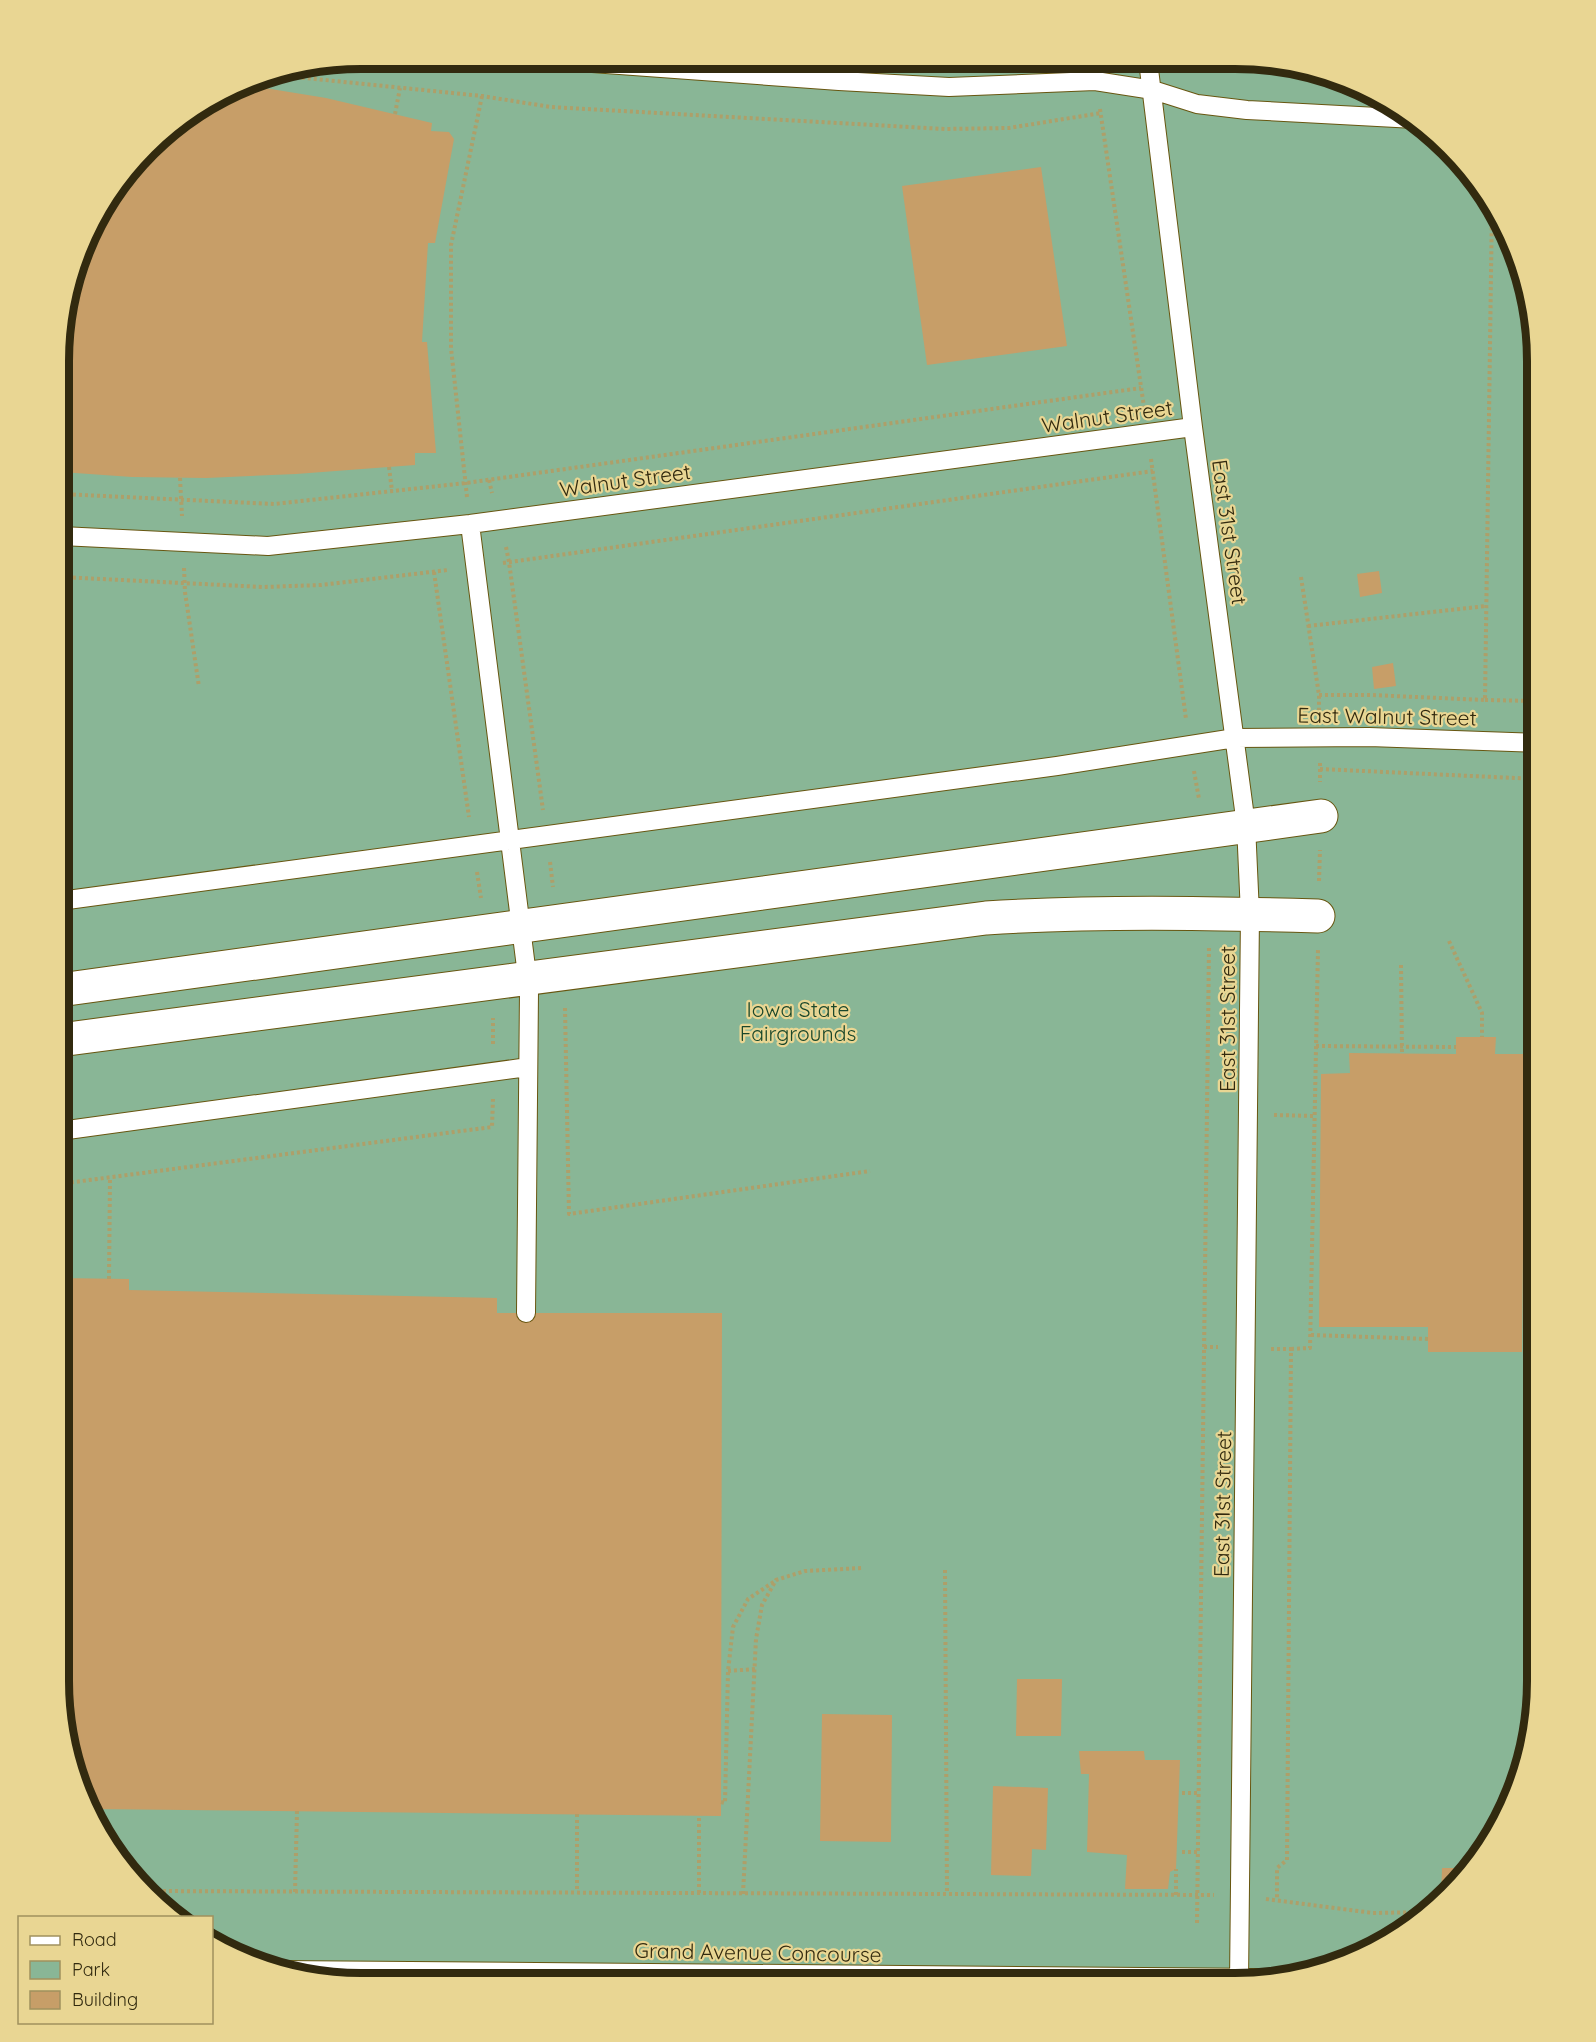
<svg xmlns="http://www.w3.org/2000/svg" width="1596" height="2042" viewBox="0 0 1596 2042" font-family="Quicksand,sans-serif">
	<style>
		.green { fill: #89b696 }
		.building { fill: #c79e68 }
		.lines { fill: none; stroke-linecap: round; stroke-linejoin: round }
		.lane-casing { stroke: #685610; stroke-width: 20 }
		.street-casing { stroke: #685610; stroke-width: 35 }
		.path { stroke: #ae9f69; stroke-width: 4; stroke-dasharray: 3 3; stroke-linecap: butt }
		.lane { stroke: #fff; stroke-width: 18 }
		.street { stroke: #fff; stroke-width: 33 }
		.labels { text-anchor: middle; dominant-baseline: central; stroke-width: 4.5; stroke-linejoin: round; paint-order: stroke }
		.street-label { font-size: 21px; fill: #322a0f; stroke: #e9d693 }
		.park-label { font-size: 21px; fill: #19472b; stroke: #e9d693 }
		.rim { fill: none; stroke: #322a0f; stroke-width: 8 }
	</style>
	<rect width="100%" height="100%" fill="#e9d693"/>
	<!-- green -->
	<path class="green" d="M361 59 1275 61 1351 81 1404 110 1462 161 1497 210 1527 283 1537 360V1701L1522 1778 1487 1849 1435 1908 1386 1943 1314 1973 1255 1983H341L264 1968 212 1942V1918L176 1917 134 1881 99 1832 69 1760 59 1682 61 321 99 210 162 133 263 75Z"/>
	<!-- building -->
	<path class="building" d="M246 85 326 98 432 123 431 131 449 132 454 139 435 243H428L422 342H427L436 453H415V465L296 474 206 478 132 477 61 472V321L99 210 162 133Z
		M1041 167 1067 346 927 365 902 186Z
		M1379 571 1382 593 1360 597 1357 574Z
		M1393 663 1396 686 1374 689 1372 667Z
		M1456 1037H1496L1495 1054H1525L1522 1352H1428V1327H1319L1321 1074 1350 1073 1349 1053 1456 1054Z
		M59 1278 129 1279V1290L497 1298V1313H722L721 1816 89 1809 69 1760 59 1682Z
		M1017 1679H1062L1061 1736H1016Z
		M822 1714 892 1715 891 1842 820 1841Z
		M1079 1751H1144L1145 1760H1180L1176 1869 1170 1872 1168 1889H1125L1127 1855 1087 1852 1089 1774H1081Z
		M993 1786 1048 1788 1046 1850 1032 1849 1031 1876 991 1875Z
		M1442 1868H1470L1444 1898H1441Z"/>
	<g class="lines">
		<defs>
			<path id="lane" d="M537 59 839 81 949 87 1095 81 1153 90 1197 104 1247 110 1415 119
				M1148 61 1193 427 1246 825 1250 914 1239 1983
				M470 524 529 991 526 1313
				M61 536 268 546 470 524 1193 427
				M60 901 1057 766 1235 738 1369 737 1537 743
				M60 1131 528 1067
				M276 1970 1282 1978"/>
			<path id="street" d="M60 990 1321 816
				M60 1040 986 918C1097 911 1207 913 1318 916"/>
		</defs>
		<!-- lane casing -->
		<use href="#lane" class="lane-casing"/>
		<!-- street casing -->
		<use href="#street" class="street-casing"/>
		<!-- path -->
		<path class="path" d="M1174 64 1187 67 1332 76
			M266 74 482 96 551 107 945 129 1009 128 1101 113
			M1100 109 1144 407
			M395 114 400 88
			M1151 459 1186 719
			M389 467 392 491
			M180 478 182 516
			M489 480 492 493
			M61 494 274 504 466 483 1141 388
			M467 497 451 348V245L482 96
			M506 547 509 562 543 810
			M503 563 1153 471
			M184 568 185 592 199 687
			M434 572 469 817
			M61 577 263 587 321 585 448 570
			M1301 577 1319 695V710
			M1308 626 1486 606
			M1319 695H1371L1485 700 1492 203
			M1485 700 1537 701
			M1320 763V782
			M1320 769 1537 779
			M1194 771 1199 799
			M550 862 553 887
			M477 872 481 898
			M1319 881 1320 850
			M1449 941 1482 1013V1037
			M1401 965 1402 1053
			M565 1008 569 1214 870 1171
			M493 1044V1018
			M1316 1046 1456 1047
			M1274 1115 1315 1116
			M59 1184 492 1127 493 1099
			M109 1279 110 1178
			M1311 1335 1429 1339
			M1204 1347H1218
			M1271 1349H1291L1287 1860 1277 1868V1900
			M1291 1349 1310 1348 1318 949
			M945 1570 947 1894
			M728 1671 755 1669
			M1182 1793H1198
			M721 1802 725 1803 728 1671 733 1627 748 1599 775 1581
			M577 1814V1892
			M1182 1852H1197
			M145 1891 1214 1895
			M295 1892 297 1811
			M699 1893V1815
			M743 1894 756 1639 762 1605 776 1580 805 1571 862 1568
			M1176 1895V1869
			M1266 1899 1373 1913 1429 1912
			M1197 1923 1209 947"/>
		<!-- lane -->
		<use href="#lane" class="lane"/>
		<!-- street -->
		<use href="#street" class="street"/>
	</g>
	<g class="labels">
		<!-- street labels -->
		<g class="street-label">
			<text transform="translate(1107 416) rotate(-8)">Walnut Street</text>
			<text transform="translate(625 480) rotate(-8)">Walnut Street</text>
			<text transform="translate(1230 532) rotate(82)">East 31st Street</text>
			<text transform="translate(1387 716) rotate(1)">East Walnut Street</text>
			<text transform="translate(1227 1019) rotate(-90)">East 31st Street</text>
			<text transform="translate(1222 1504) rotate(-89)">East 31st Street</text>
			<text transform="translate(758 1952) rotate(1)">Grand Avenue Concourse</text>
		</g>
		<!-- park labels -->
		<g class="park-label">
			<text x="798" y="1009">Iowa State<tspan x="798" dy="24">Fairgrounds</tspan></text>
		</g>
	</g>
	<!-- crop -->
	<path d="M0 0H1596V2042H0ZM361 69H1235A292 292 0 0 1 1527 361V1681A292 292 0 0 1 1235 1973H361A292 292 0 0 1 69 1681V361A292 292 0 0 1 361 69Z" fill="#e9d693" fill-rule="evenodd"/>
	<path class="rim" d="M361 69H1235A292 292 0 0 1 1527 361V1681A292 292 0 0 1 1235 1973H361A292 292 0 0 1 69 1681V361A292 292 0 0 1 361 69Z"/>
	<!-- legend -->
	<rect x="18" y="1916" width="195" height="108" fill="#e9d693" stroke="#a0915e" stroke-width="1.5"/>
	<rect x="30" y="1936" width="30" height="9" fill="#ffffff" stroke="#a0915e" stroke-width="1.5"/>
	<text x="72" y="1946" font-size="18" fill="#322a0f">Road</text>
	<rect x="30" y="1961" width="30" height="18" fill="#89b696" stroke="#a0915e" stroke-width="1.5"/>
	<text x="72" y="1976" font-size="18" fill="#322a0f">Park</text>
	<rect x="30" y="1991" width="30" height="18" fill="#c79e68" stroke="#a0915e" stroke-width="1.5"/>
	<text x="72" y="2006" font-size="18" fill="#322a0f">Building</text>
</svg>
